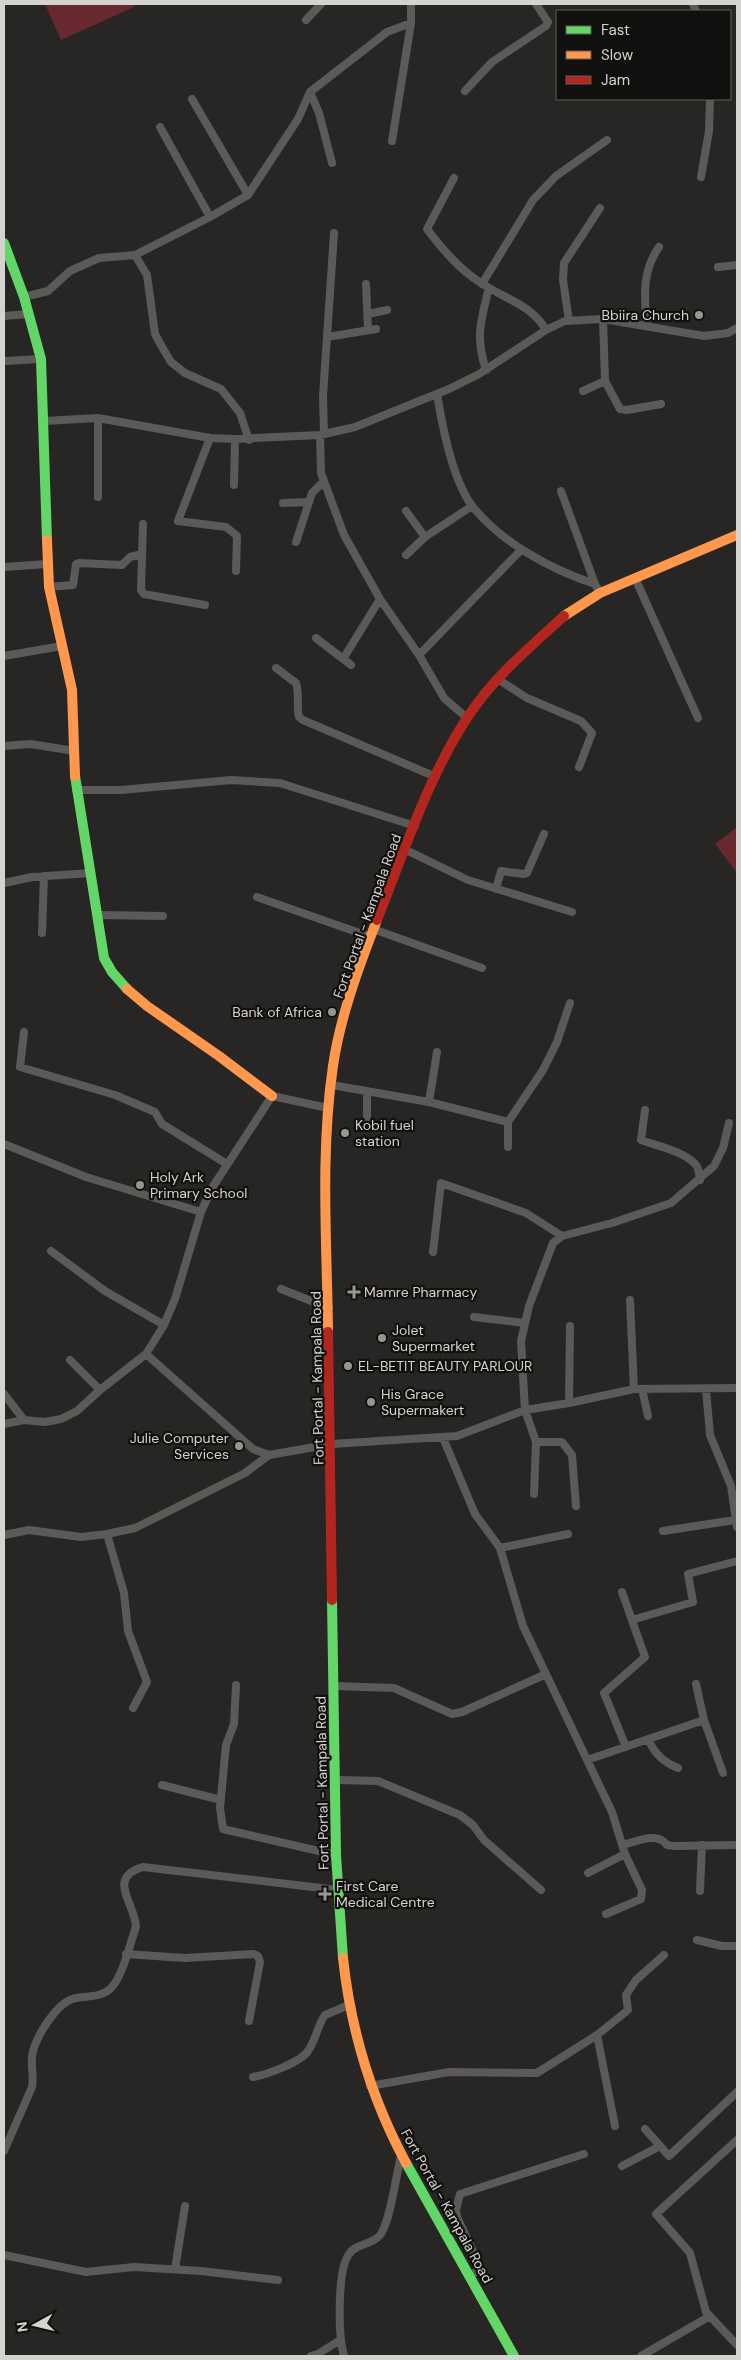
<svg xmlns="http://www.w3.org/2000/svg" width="741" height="2360" viewBox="0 0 741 2360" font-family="'DM Sans',sans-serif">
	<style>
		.green { fill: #67282f }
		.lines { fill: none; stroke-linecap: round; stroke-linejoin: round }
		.street { stroke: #5c5a58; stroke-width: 8 }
		.fast { stroke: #63d668; stroke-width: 10 }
		.slow { stroke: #ff974d; stroke-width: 10 }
		.jam { stroke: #b3261e; stroke-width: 10 }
		.poi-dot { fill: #989693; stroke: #12100e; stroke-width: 2 }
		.labels { text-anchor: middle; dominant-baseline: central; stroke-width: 4.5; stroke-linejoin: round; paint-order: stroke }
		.poi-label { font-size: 14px; fill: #d5d3cf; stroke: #12100e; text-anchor: start }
		.street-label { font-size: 14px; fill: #d5d3cf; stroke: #12100e }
	</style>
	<rect width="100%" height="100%" fill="#282624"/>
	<!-- green -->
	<path class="green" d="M45 4H132L134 7 61 40Z
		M737 827V873L715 844Z"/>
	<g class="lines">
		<!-- street -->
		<path class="street" d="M693 4 696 11
			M306 20 321 4
			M465 91 492 62 546 26 548 22 536 4
			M310 92 319 113 332 163
			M192 99 248 195
			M160 127 210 217
			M392 141 411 23V4
			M701 177 709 131 710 99
			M454 178 427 229C443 250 459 269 481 283 505 299 532 305 546 330
			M135 255 147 275 155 334 162 347 171 362 185 373 221 389 240 413 249 440
			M718 267 737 265
			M366 284 368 329
			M482 284 533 200 556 176 607 140
			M24 297 48 291 70 271 99 258 135 255 210 217 248 195 298 119 310 92 387 32 411 23
			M368 314 387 310
			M4 316 29 314
			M603 319 605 381 620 409 627 410 661 404
			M569 321 563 280 564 263 600 208
			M647 325C644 297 642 271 659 247
			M327 337 376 329
			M4 361 41 359
			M486 370C475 337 481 320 489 288
			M583 391 605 381
			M437 394C442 425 453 482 473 507 502 543 552 570 595 584L600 593
			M44 421 98 418 210 438 235 439 320 435 355 427 449 389 479 374 546 330 565 321 603 319 704 336 728 333 737 328
			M324 434 323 396 334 233
			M320 435 321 473 344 535 380 599 419 655 444 698 467 718
			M210 438 178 521 226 527 237 536 236 571
			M234 485 235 439
			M561 491 595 584
			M98 497V418
			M283 503 309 502
			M406 511 425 537
			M143 524 141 590 144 594 205 605
			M296 542 312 493 324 481
			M406 555 425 537 472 506
			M4 567 47 564
			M635 578 698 718
			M49 587 73 585 76 564 79 563 122 565 130 557 142 554
			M316 638 351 665
			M419 655 521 550
			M4 656 62 646
			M343 659 380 599
			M276 668 296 683C300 695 296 706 299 717L303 720 436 777
			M499 680 527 698 581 721 592 733 579 767
			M4 746 30 744 75 751
			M76 790H121L231 780 280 783 415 826
			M406 850 468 880 572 912
			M4 883 32 877 91 873
			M496 889 501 871 524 874 527 873 544 834
			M257 897 371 937
			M99 915 163 916
			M373 929 482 968
			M42 933 44 876
			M24 1032 20 1067 115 1095 155 1112 162 1124 227 1164
			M332 1085 429 1102 508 1122
			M429 1102 437 1052
			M645 1110 641 1140C657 1146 684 1151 696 1165 699 1168 699 1175 700 1180
			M367 1122V1091
			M4 1144 86 1177 201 1212
			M508 1147V1122L543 1070 557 1042 570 1003
			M51 1251 105 1291 164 1325
			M433 1252 441 1183 526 1213 562 1236
			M281 1289 329 1308
			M630 1300 634 1389
			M474 1317 524 1323
			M146 1354 253 1449 269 1455
			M70 1360 100 1390
			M642 1389 648 1416
			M706 1389 710 1435 731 1486 737 1527
			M4 1394 24 1420
			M569 1403 570 1326
			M4 1424 24 1420 45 1422 61 1419 77 1411 100 1390 146 1354 164 1325 175 1299 201 1212 212 1188 272 1096 328 1108
			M443 1438 475 1514 500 1548 523 1626 612 1812 625 1854 642 1890 641 1899 606 1914
			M536 1442H562L572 1455 576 1506
			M534 1494 536 1442 525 1410 521 1341 529 1306 553 1243 562 1236 612 1223 671 1203 714 1166 723 1148 729 1123
			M663 1531 735 1520
			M107 1534 124 1593 128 1631 147 1682 133 1708
			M4 1535 29 1530 81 1537 107 1534 135 1528 245 1473 269 1455 332 1444 457 1436 525 1410 569 1403 634 1389 737 1388
			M500 1548 568 1534
			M622 1592 645 1657 604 1693 626 1747
			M632 1620 693 1602 688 1574 737 1561
			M696 1684 704 1720 723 1773
			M236 1685 234 1724 226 1745 220 1808 223 1829 336 1855
			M335 1686 394 1688 452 1714 462 1712 546 1674
			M648 1739C655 1754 663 1762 678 1768
			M587 1760 704 1720
			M336 1780 378 1781 460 1815 473 1825 484 1840 541 1890
			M162 1785 221 1800
			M622 1845C637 1842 656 1831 667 1845L674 1846 737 1845
			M588 1873 625 1854
			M700 1891 702 1845
			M697 1940 722 1946H737
			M126 1954 185 1958 254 1954 258 1956 260 1962 249 2021
			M597 2035 615 2126
			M253 2077C266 2075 301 2062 308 2051 316 2040 317 2026 325 2015L349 2005
			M370 2086 449 2072 537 2073 597 2035 628 2010 626 1995 636 1980 664 1955
			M645 2129 669 2156 737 2092
			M737 2140 656 2214 690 2253 706 2312 737 2345
			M4 2151 32 2087C34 2077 31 2067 32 2057 34 2039 57 2001 76 1998 88 1996 104 1997 112 1987 123 1975 130 1943 136 1927 135 1903 106 1878 143 1867L338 1890
			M622 2166 660 2146
			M4 2255 86 2272 134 2267 201 2271 278 2280
			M175 2269 185 2206
			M471 2275 477 2271 479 2264 457 2217 456 2210 460 2194 584 2154
			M311 2356 318 2354 340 2340
			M344 2356C338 2336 337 2271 349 2254 356 2243 373 2245 381 2234 391 2218 396 2175 401 2156
			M641 2356 710 2316"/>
		<!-- fast -->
		<path class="fast" d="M4 243 24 297 41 359 47 540
			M75 776 104 958 112 972 127 989
			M332 1600 336 1855 343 1958
			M406 2163 514 2356"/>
		<!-- slow -->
		<path class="slow" d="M47 540 49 587 72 690 75 776
			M564 616 600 593 737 535
			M127 989 147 1006 219 1056 272 1096
			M328 1332C327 1244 320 1153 333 1066 340 1017 359 966 377 920
			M343 1958C351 2032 371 2098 406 2163"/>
		<!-- jam -->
		<path class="jam" d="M377 920C404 853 427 779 467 718 493 678 529 648 564 616
			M328 1332 332 1600"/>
	</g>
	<!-- markers -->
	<g class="poi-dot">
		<circle cx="699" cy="315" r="5"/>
		<circle cx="332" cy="1012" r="5"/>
		<circle cx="345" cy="1133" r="5"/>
		<circle cx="140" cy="1185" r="5"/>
		<path d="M351.5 1284.5h5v5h5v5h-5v5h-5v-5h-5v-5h5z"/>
		<circle cx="382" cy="1338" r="5"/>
		<circle cx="348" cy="1366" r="5"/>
		<circle cx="371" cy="1402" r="5"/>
		<circle cx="239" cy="1446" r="5"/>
		<path d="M322.5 1886.5h5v5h5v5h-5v5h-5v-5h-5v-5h5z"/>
	</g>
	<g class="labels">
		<!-- poi labels -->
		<g class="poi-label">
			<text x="689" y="315" text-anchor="end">Bbiira Church</text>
			<text x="322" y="1012" text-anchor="end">Bank of Africa</text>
			<text x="355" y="1125">Kobil fuel<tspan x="355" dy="16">station</tspan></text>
			<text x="150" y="1177">Holy Ark<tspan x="150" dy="16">Primary School</tspan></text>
			<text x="364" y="1292">Mamre Pharmacy</text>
			<text x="392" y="1330">Jolet<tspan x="392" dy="16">Supermarket</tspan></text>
			<text x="358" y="1366">EL-BETIT BEAUTY PARLOUR</text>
			<text x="381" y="1394">His Grace<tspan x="381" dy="16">Supermakert</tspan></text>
			<text x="229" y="1438" text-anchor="end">Julie Computer<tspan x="229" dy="16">Services</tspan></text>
			<text x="336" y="1886">First Care<tspan x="336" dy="16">Medical Centre</tspan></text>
		</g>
		<!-- street labels -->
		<g class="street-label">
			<text transform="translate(367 916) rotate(-70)">Fort Portal - Kampala Road</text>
			<text transform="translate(317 1378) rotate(-91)">Fort Portal - Kampala Road</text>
			<text transform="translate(322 1783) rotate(-91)">Fort Portal - Kampala Road</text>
			<text transform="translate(447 2206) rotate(61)">Fort Portal - Kampala Road</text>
		</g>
	</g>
	<!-- border -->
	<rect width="741" height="2360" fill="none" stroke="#d5d3cf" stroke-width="10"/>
	<!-- legend -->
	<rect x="556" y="10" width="175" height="90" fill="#12100e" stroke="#605e5b"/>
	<rect x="566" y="26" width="25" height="8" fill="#63d668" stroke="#605e5b"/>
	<text x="601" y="35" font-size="15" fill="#d5d3cf">Fast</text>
	<rect x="566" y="51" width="25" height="8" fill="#ff974d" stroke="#605e5b"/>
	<text x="601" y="60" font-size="15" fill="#d5d3cf">Slow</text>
	<rect x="566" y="76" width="25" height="8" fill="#b3261e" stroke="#605e5b"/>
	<text x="601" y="85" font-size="15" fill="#d5d3cf">Jam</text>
	<!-- north arrow -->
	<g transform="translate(35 2325) rotate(262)" stroke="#12100e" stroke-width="4" paint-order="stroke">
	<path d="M0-4L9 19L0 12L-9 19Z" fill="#d5d3cf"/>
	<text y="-8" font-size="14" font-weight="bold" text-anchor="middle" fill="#d5d3cf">N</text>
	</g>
</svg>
